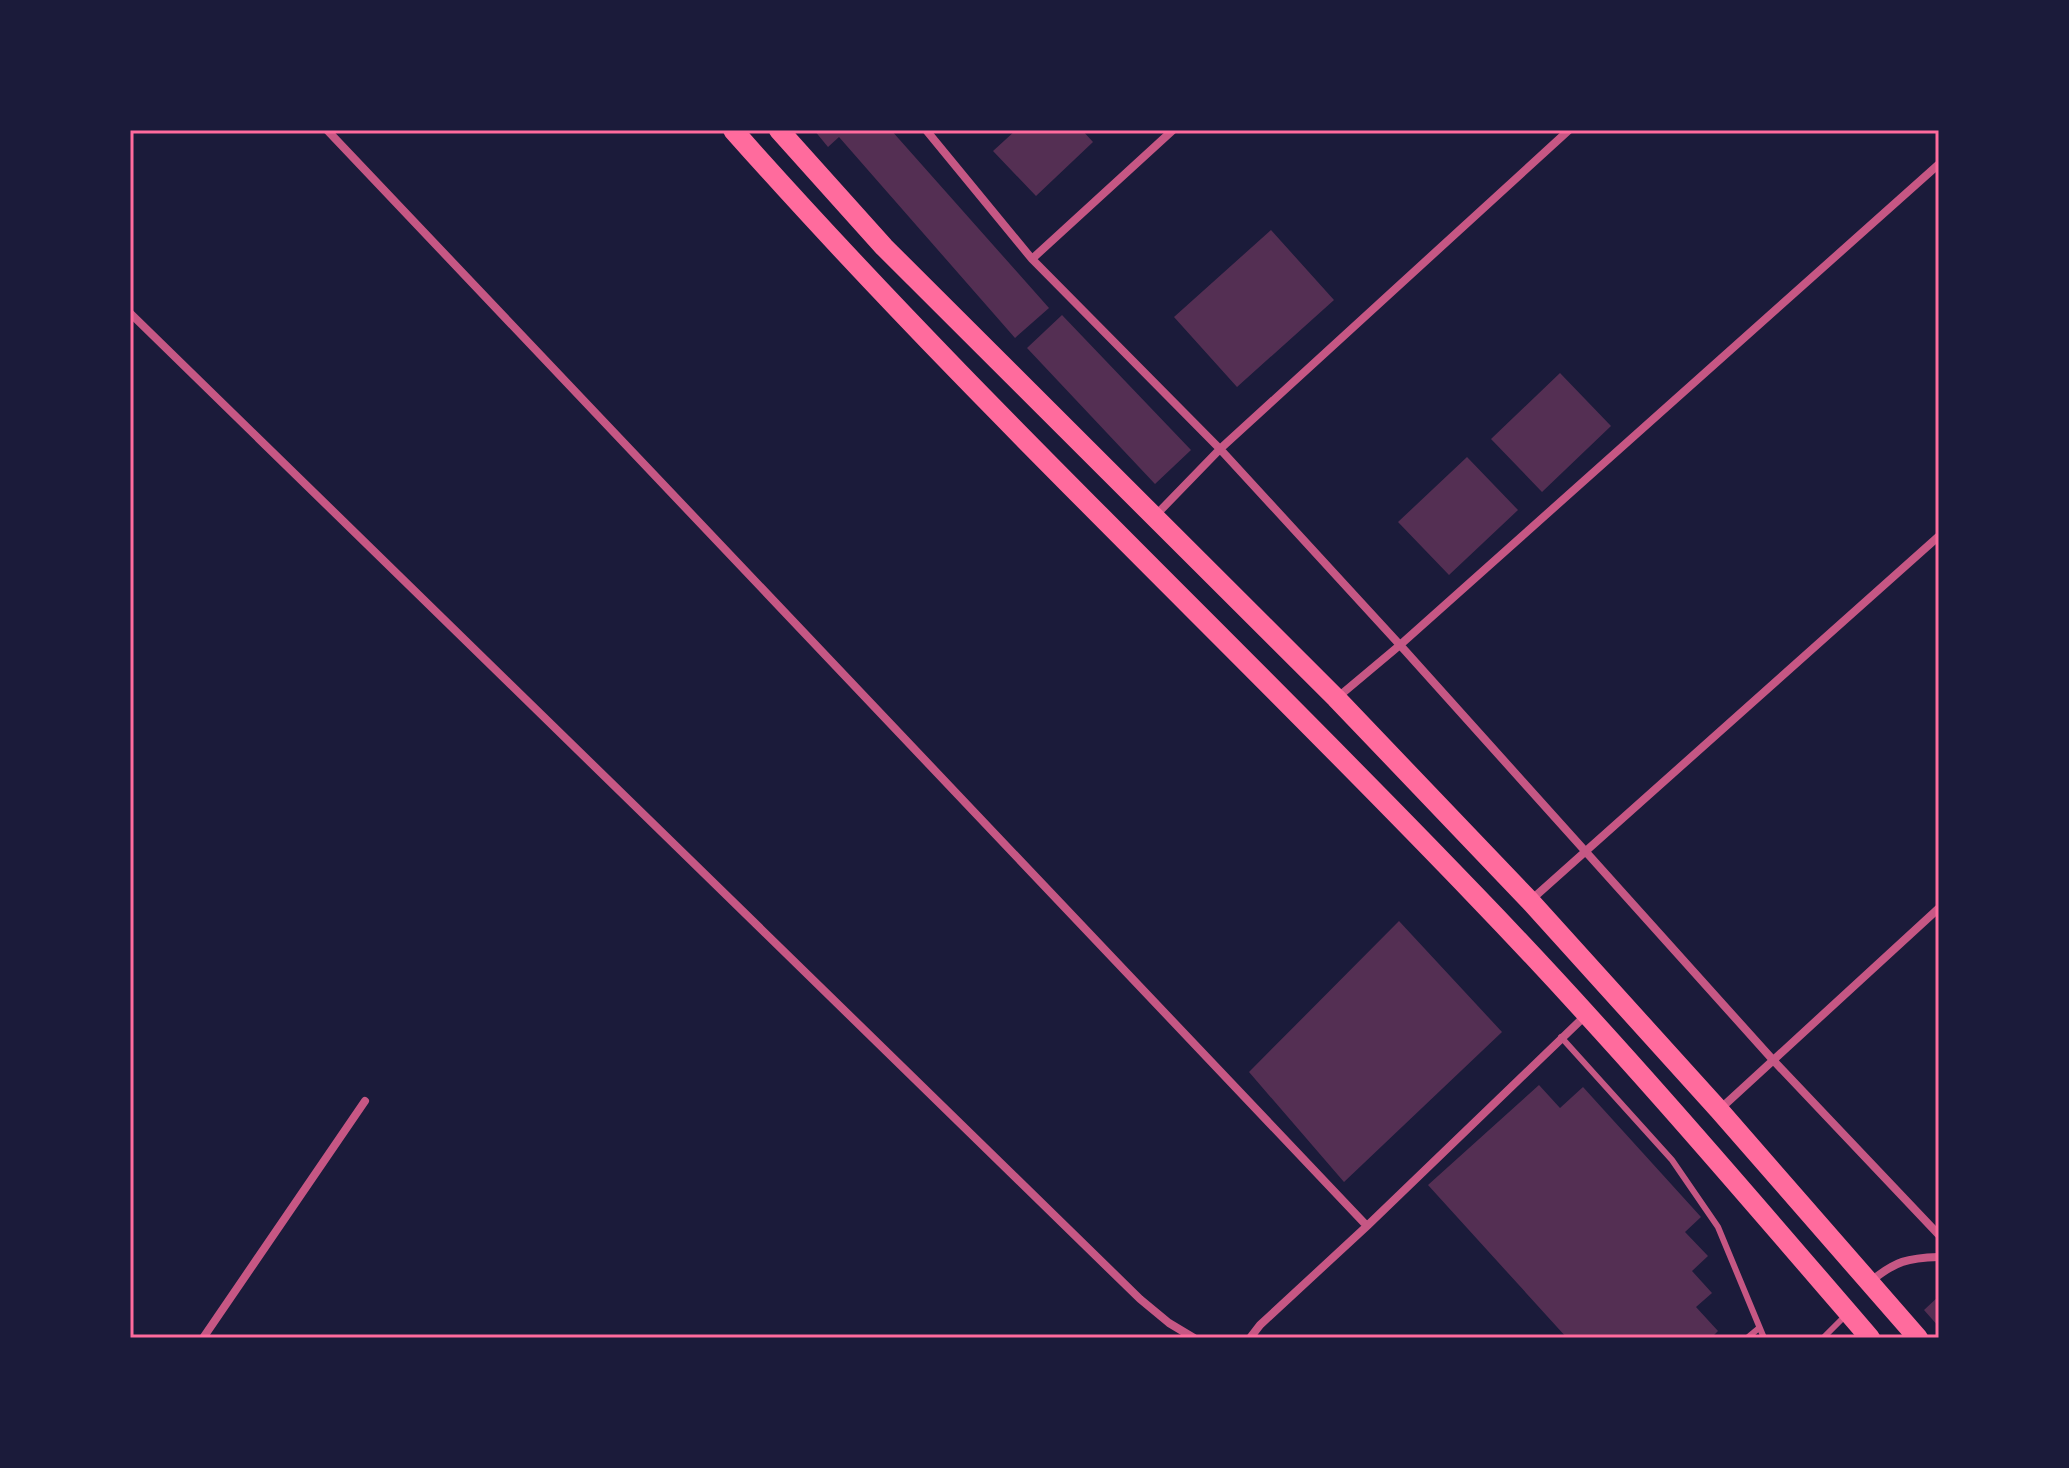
<svg xmlns="http://www.w3.org/2000/svg" width="2069" height="1468" viewBox="0 0 2069 1468" font-family="'Fira Sans',sans-serif">
	<style>
		.building { fill: #542f53 }
		.lines { fill: none; stroke-linecap: round; stroke-linejoin: round }
		.service { stroke: #c65784; stroke-width: 6 }
		.minor { stroke: #c65784; stroke-width: 8 }
		.primary { stroke: #ff6b9d; stroke-width: 20 }
		.neatline { fill: none; stroke: #ff6b9d; stroke-width: 3 }
	</style>
	<rect width="100%" height="100%" fill="#1b1b3a"/>
	<!-- building -->
	<path class="building" d="M814 130H891L1049 308 1015 338 839 137 828 147Z
		M1016 130H1082L1093 142 1036 196 993 151Z
		M1271 230 1334 300 1237 387 1174 317Z
		M1062 315 1191 450 1155 484 1027 348Z
		M1560 373 1611 426 1542 492 1491 439Z
		M1467 457 1518 510 1449 575 1398 522Z
		M1399 921 1502 1032 1344 1182 1249 1072Z
		M1539 1085 1560 1108 1583 1087 1701 1217 1685 1232 1708 1256 1692 1271 1712 1293 1696 1307 1718 1331 1711 1338H1567L1428 1185Z
		M1939 1296V1327L1924 1310Z"/>
	<g class="lines">
		<!-- service -->
		<path class="service" d="M1561 1037 1672 1160 1718 1227 1764 1338
			M1747 1338 1759 1328
			M1823 1338 1846 1315"/>
		<!-- minor -->
		<path class="minor" d="M327 130 1367 1226
			M926 130 1032 259 1220 449 1400 645 1773 1060 1939 1235
			M1032 259 1173 130
			M130 313 1140 1299 1169 1323 1194 1338
			M1155 516 1220 449 1569 130
			M1338 697 1400 645 1939 164
			M1531 900 1939 536
			M1719 1110 1939 908
			M1871 1281C1896 1261 1907 1258 1939 1257
			M203 1338 365 1101
			M1250 1338 1260 1325 1367 1226 1586 1015"/>
		<!-- primary -->
		<path class="primary" d="M733 130C969 396 1230 639 1476 896 1613 1038 1741 1188 1870 1338
			M779 130 884 247 1336 698 1530 901 1719 1110 1918 1338"/>
	</g>
	<!-- border -->
	<rect width="2069" height="1468" fill="none" stroke="#1b1b3a" stroke-width="264"/>
	<rect x="132" y="132" width="1805" height="1204" class="neatline"/>
</svg>
